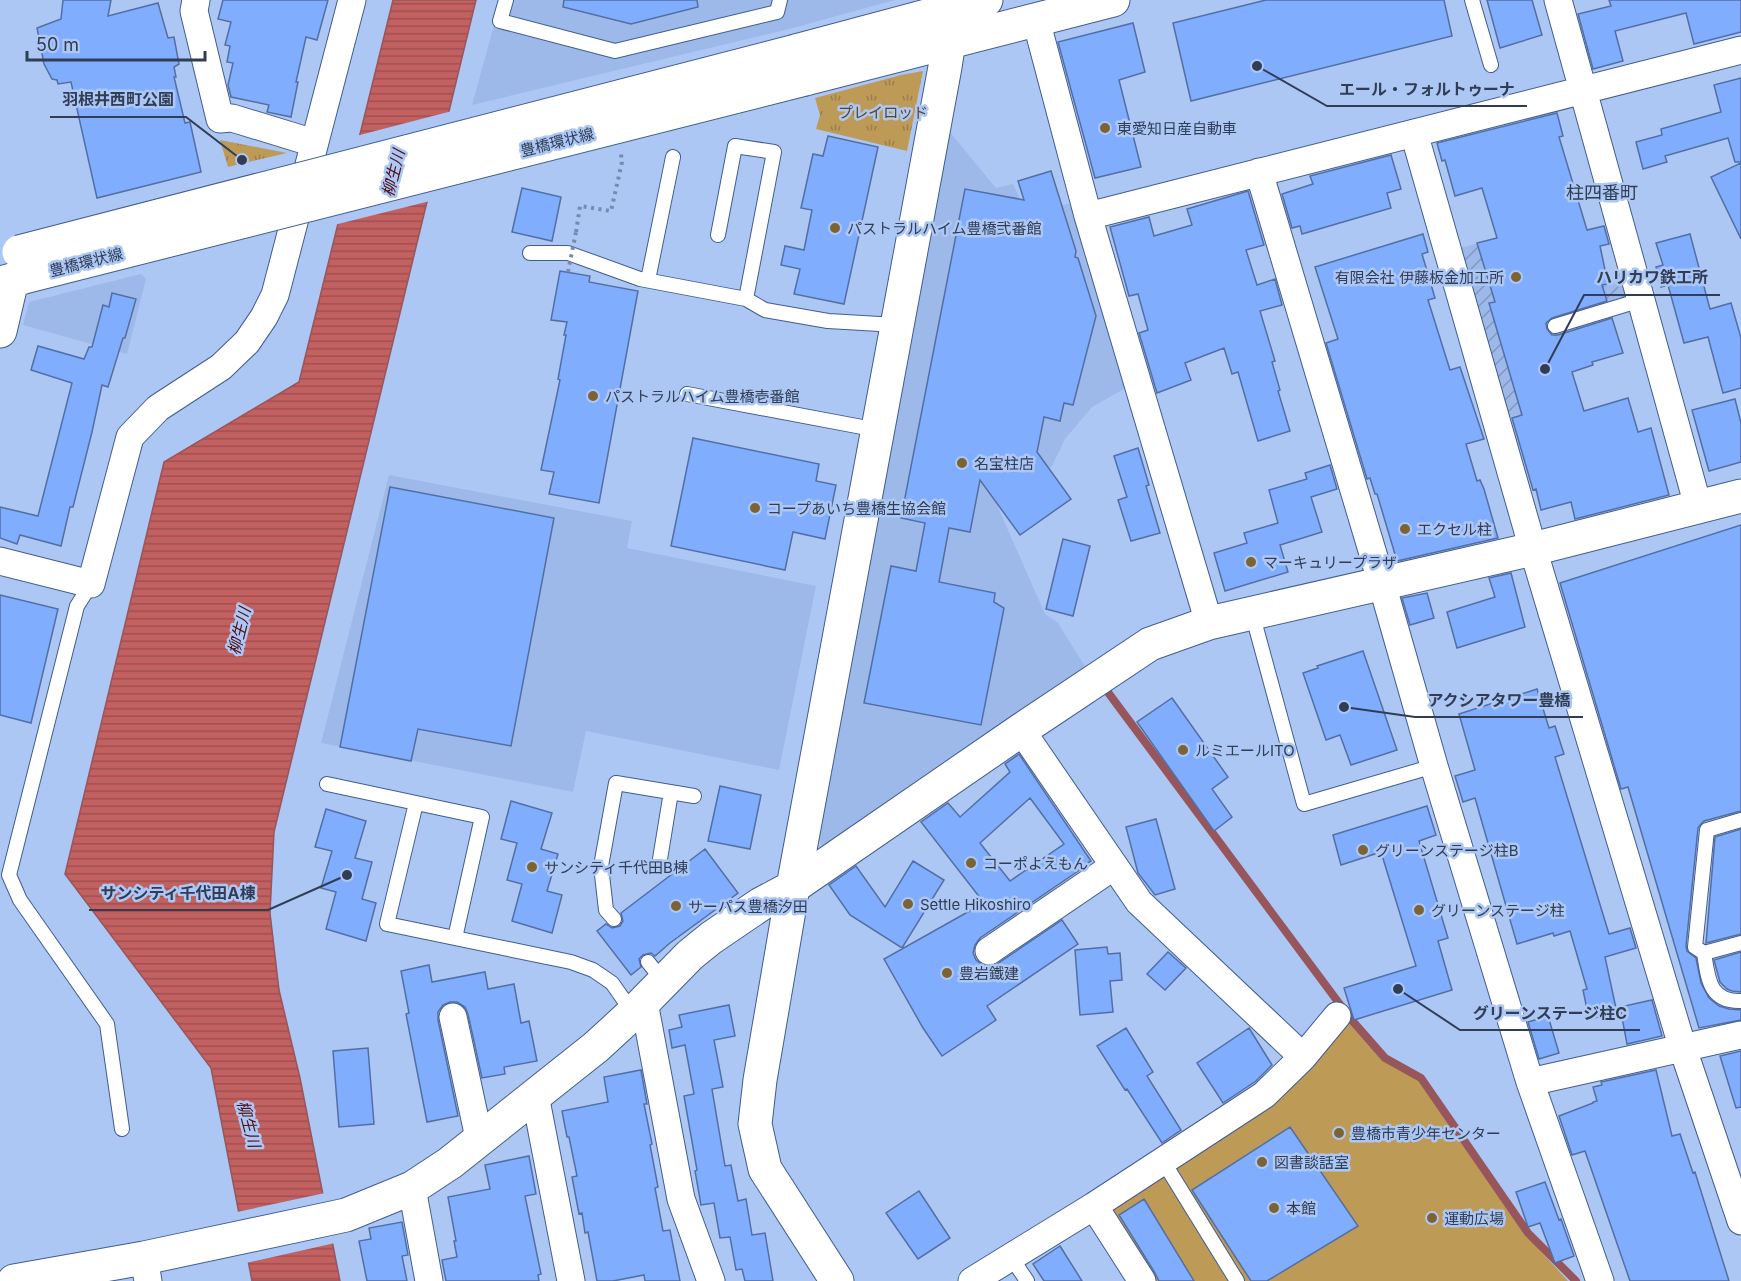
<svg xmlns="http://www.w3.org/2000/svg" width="1741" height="1281" viewBox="0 0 1741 1281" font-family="Inter,'Noto Sans JP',sans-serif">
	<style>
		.built { fill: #9db9ea }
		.industrial { fill: url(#industrial-furrows) }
		.grass { fill: url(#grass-tufts) }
		.pitch { fill: #be9a57 }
		.water { fill: url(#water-rules); stroke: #97565c; stroke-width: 1.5 }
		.pier { fill: #adc7f5 }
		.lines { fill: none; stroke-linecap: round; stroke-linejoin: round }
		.stream { stroke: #97565c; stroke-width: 8 }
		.building { fill: #81adfe; stroke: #526fa4; stroke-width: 1.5; fill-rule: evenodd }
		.service-casing { stroke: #415d90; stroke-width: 16 }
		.minor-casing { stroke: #415d90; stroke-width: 29 }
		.tertiary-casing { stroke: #415d90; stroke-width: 35 }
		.secondary-casing { stroke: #415d90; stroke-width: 35 }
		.path { stroke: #778bb0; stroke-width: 4; stroke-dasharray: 3 4.5; stroke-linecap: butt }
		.service { stroke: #fff; stroke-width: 14 }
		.minor { stroke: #fff; stroke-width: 27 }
		.tertiary { stroke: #fff; stroke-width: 33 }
		.secondary { stroke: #fff; stroke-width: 33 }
		.secondary-bridge-casing { stroke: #415d90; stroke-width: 35; stroke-linecap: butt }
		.path-bridge { stroke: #778bb0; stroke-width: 4; stroke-dasharray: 3 4.5; stroke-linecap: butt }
		.secondary-bridge { stroke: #fff; stroke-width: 33 }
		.poi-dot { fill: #7c6334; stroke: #adc7f5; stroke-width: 2 }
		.labels { text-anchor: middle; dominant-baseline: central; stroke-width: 5; stroke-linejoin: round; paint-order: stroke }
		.park-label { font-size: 15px; fill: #5c471f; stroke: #adc7f5 }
		.poi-label { font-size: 15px; fill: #303d54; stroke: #adc7f5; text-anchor: start }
		.street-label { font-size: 15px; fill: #303d54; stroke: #adc7f5 }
		.water-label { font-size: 16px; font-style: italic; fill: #4e0e13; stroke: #adc7f5 }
		.quarter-label { font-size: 18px; fill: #303d54; stroke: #adc7f5 }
		.leader { fill: none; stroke: #303d54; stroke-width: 2 }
		.callout-dot { fill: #303d54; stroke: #adc7f5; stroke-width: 2 }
		.callout-label { font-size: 16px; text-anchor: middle; font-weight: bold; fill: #303d54; stroke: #adc7f5; stroke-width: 5; stroke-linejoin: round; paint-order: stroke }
	</style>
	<defs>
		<pattern id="industrial-furrows" width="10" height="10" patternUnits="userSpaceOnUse" patternTransform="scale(1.5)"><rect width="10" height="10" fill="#9db9ea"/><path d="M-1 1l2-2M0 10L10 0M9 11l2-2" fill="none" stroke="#8098c0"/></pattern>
		<pattern id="grass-tufts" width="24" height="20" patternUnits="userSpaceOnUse" patternTransform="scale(1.5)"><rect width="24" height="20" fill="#be9a57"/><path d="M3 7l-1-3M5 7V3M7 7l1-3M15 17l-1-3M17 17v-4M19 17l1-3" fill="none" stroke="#9b7f4b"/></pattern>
		<pattern id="water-rules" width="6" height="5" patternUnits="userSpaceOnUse" patternTransform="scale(1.5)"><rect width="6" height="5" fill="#c36060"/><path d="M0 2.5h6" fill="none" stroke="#9f5052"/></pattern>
	</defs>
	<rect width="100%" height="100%" fill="#adc7f5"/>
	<!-- built -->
	<path class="built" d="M501 0H895L793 28 472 105Z
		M949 131 996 188 1013 184 1028 215 1078 201 1131 385 1092 407 1065 439 1052 466 1044 471 990 489 1045 614 1058 623 1086 668 823 847 818 838Z
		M141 274 146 279 127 354 23 325 29 302Z
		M389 475 632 521 627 548 816 586 779 770 586 731 573 792 321 743Z"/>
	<!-- industrial -->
	<path class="industrial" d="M1530 228 1552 301 1624 280 1633 308 1581 324 1593 365 1572 372 1579 396 1508 418 1458 249Z"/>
	<!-- grass -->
	<path class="grass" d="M923 71 907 151 816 129 820 115 815 98 901 75Z
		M220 140 287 153 228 167Z"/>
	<!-- pitch -->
	<path class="pitch" d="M1350 1021 1383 1060 1418 1079 1525 1234 1568 1281H1155L1109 1208Z"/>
	<!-- water -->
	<path class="water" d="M393 0H476L274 832 270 913 279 990 300 1078 340 1281H252L211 1068 65 874 164 462 299 382Z"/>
	<!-- pier -->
	<path class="pier" d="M452 111 430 201 334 225 356 136Z
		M325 1193 335 1243 246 1263 237 1212Z"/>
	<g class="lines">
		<!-- stream -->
		<path class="stream" d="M1107 691 1350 1018 1385 1058 1421 1078 1528 1233 1576 1281"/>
	</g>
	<!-- building -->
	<path class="building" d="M63 0H111L108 16 158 3 168 38 174 37 179 64 174 67 176 77H174L185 123 190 122 201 172 97 198 71 82 58 84 57 80 52 79 44 64 37 28 61 19Z
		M223 0H328L317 40 306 37 296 82H298L291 117 267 112 269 105 231 97 228 85 233 63 227 62 230 46 225 45 231 22 218 19Z
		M564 0H697L698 7 631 24 563 7Z
		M1266 0H1444L1452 36 1191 101 1173 23Z
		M1487 0H1532L1542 35 1500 48Z
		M1609 0H1741V32L1694 44 1686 13 1615 31 1623 61 1593 69 1578 14 1611 6Z
		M1133 23 1145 72 1119 80 1141 167 1095 178 1058 42Z
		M1741 78V162H1735L1728 138 1665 156 1667 162 1643 169 1636 142 1662 135 1661 129 1721 112 1714 85Z
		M1557 113 1563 136 1559 137 1587 230 1604 226 1609 244 1600 246 1608 284 1602 285 1607 301 1552 318 1546 323 1547 329 1552 335H1558L1612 318 1623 353 1592 362 1593 365 1572 372 1584 411 1628 398 1638 432 1651 428 1669 495 1575 519 1571 502 1541 510 1536 489 1533 490 1512 418 1522 415 1489 303 1495 302 1477 243 1497 238 1482 188 1455 196 1445 160 1442 161 1437 143Z
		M828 136 878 147 844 304 794 294 800 269 781 265 785 246 804 250 812 210 801 208 813 154 823 156Z
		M1391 155 1401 189 1387 193 1391 208 1302 234 1300 226 1292 228 1282 194 1313 184 1310 176Z
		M1741 163V239L1711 177Z
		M1051 171 1076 251 1075 257 1078 258 1096 316 1073 405 1064 403 1060 421 1044 417 1037 452 1071 499 1020 535 980 480 970 532 949 528 939 582 995 593 994 602 1004 608 981 725 864 703 891 566 916 571 925 523 901 518 965 189 1024 200 1018 181Z
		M522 188 561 197 552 241 512 232Z
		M1248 191 1264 245 1246 250 1257 285 1275 279 1282 305 1260 311 1275 361 1272 362 1280 390 1278 391 1290 431 1258 441 1238 372 1232 374 1224 348 1185 363 1191 380 1157 393 1139 333 1148 330 1138 294 1129 296 1110 227 1149 217 1154 236 1192 225 1187 209Z
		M1423 234 1428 252 1422 254 1435 298 1428 300 1450 370 1460 367 1484 439 1466 444 1477 481 1480 480 1484 489 1498 538 1397 561 1377 494H1375L1370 478 1367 479 1326 343 1338 339 1315 267Z
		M1690 234 1710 309 1731 303 1741 338V388L1723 393 1708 337 1684 343 1668 285 1661 287 1656 267 1663 265 1656 243Z
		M560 271 590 276 589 282 638 291 599 503 549 494 554 472 541 470 560 380 558 379 566 335H564L567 322 551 320Z
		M112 293 136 299 125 338H123L108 387 102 385 92 432 73 507H70L61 546 20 535 17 544 0 538V507L38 516 72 383 31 370 38 346 84 359 89 347H92L103 305 109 307Z
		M1735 399 1741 423V462L1709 471 1692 410Z
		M693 438 819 464 816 481 836 485 825 539 793 532 785 570 671 546Z
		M1138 448 1149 485 1146 486 1160 533 1131 541 1118 500 1127 497 1114 456Z
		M1330 465 1337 489 1311 497 1322 532 1280 545 1288 572 1225 591 1214 553 1247 543 1244 533 1278 523 1269 490 1307 479 1305 473Z
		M390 487 554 518 511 746 418 729 411 761 340 747Z
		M1741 525V811L1704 821 1701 824 1698 828 1686 946 1687 951 1696 958 1701 983 1709 998 1719 1006 1729 1009 1741 1010V1020L1699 1028 1628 787 1621 789 1560 583Z
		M1063 539 1090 546 1073 616 1046 609Z
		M1511 573 1525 627 1457 648 1447 612 1495 597 1489 578Z
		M1427 593 1434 618 1410 625 1402 598Z
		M0 595 58 609 31 723 0 715Z
		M1363 651 1397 750 1351 765 1340 735 1326 740 1303 673 1318 668 1317 666Z
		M1537 689 1549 728 1555 726 1564 754 1555 757 1609 934 1630 928 1636 948 1605 957 1617 1013 1589 1019 1583 990 1587 989 1570 931 1554 936 1553 933 1517 944 1475 798 1463 802 1455 776 1475 770 1459 714Z
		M1172 698 1228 777 1212 789 1232 817 1214 831 1137 722Z
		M1019 754 1091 861 1086 864 1087 865 980 938 975 945 973 953 976 960 983 965 990 967 997 964 1062 920 1078 944 987 1006 996 1020 942 1056 923 1028 884 959 982 904 988 908 921 822 948 803 960 817 1010 772 1005 764ZM1030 798 1064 844 1010 881 980 843Z
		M720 786 761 795 750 849 708 841Z
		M511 801 552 813 541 849 558 854 547 891 562 895 552 933 512 921 522 884 507 880 517 843 501 839Z
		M1427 806 1436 835 1419 841 1448 938 1438 941 1452 990 1354 1020 1344 988 1416 966 1381 852 1341 865 1333 835Z
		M326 809 366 821 355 858 372 862 362 899 376 903 366 941 326 929 336 892 321 888 332 851 315 847Z
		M1156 819 1175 889 1155 895 1138 873 1126 827Z
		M1741 829V934L1706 943 1715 837Z
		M705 849 738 893 670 943 655 956 651 953 643 955 639 959 641 967 631 975 597 931 606 924 612 928 620 926 623 921 621 913Z
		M913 861 944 880 902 948 850 915 829 885 856 866 885 907Z
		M1107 947 1108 954 1120 953 1122 980 1110 981 1113 1012 1080 1015 1075 950Z
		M1168 952 1186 968 1165 990 1147 974Z
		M1741 952V992L1732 991 1727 989 1720 982 1714 960Z
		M429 965 432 982 485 972 488 989 514 984 521 1023 529 1021 537 1061 504 1067 505 1074 482 1078 468 1014 465 1007 457 1002H450L443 1005 438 1012V1020L458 1116 427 1122 406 1014 409 1013 401 971Z
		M1652 1000 1662 1036 1627 1044 1620 1007Z
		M729 1005 735 1036 714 1040 723 1087 712 1089 725 1166 731 1165 738 1201 746 1199 752 1235 765 1233 773 1281H745L742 1269 736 1270 730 1237 720 1238 714 1203 701 1205 695 1171 697 1170 684 1096 694 1094 685 1045 672 1048 669 1030 682 1027 679 1015Z
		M1548 1016 1559 1053 1539 1059 1528 1022Z
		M1126 1028 1153 1072 1147 1076 1181 1130 1162 1143 1127 1089 1125 1090 1097 1046Z
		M1249 1028 1272 1065 1256 1081 1223 1103 1197 1063Z
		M368 1048 374 1124 339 1127 333 1051Z
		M1741 1051V1107L1736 1108 1720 1056Z
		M641 1070 647 1104H644L652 1144 650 1145 658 1187 655 1188 663 1231 670 1230 680 1281H645L644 1275 613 1281H597L588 1232 585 1233 582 1213 579 1214 572 1177 577 1176 569 1137H567L562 1111 608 1102 604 1077Z
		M1656 1070 1672 1136 1680 1134 1693 1173 1695 1172 1729 1281H1630L1585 1151 1572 1155 1559 1116 1593 1103V1102L1597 1101 1593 1087 1602 1085 1601 1082Z
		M1290 1127 1358 1226 1267 1281H1251L1192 1190Z
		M529 1156 536 1194 525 1196 541 1274 538 1275 539 1281H446L442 1260 457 1257 454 1241H456L448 1197 490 1189 485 1165Z
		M1545 1182 1559 1220 1561 1219 1574 1256 1555 1263 1540 1223 1528 1227 1516 1192Z
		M919 1191 950 1238 918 1259 886 1213Z
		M1144 1199 1194 1281H1159L1155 1273 1119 1215Z
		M402 1222 408 1255 402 1256 407 1281H367L359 1241 371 1239 369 1228Z
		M1060 1246 1082 1281H1044L1033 1264Z"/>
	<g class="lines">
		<defs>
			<path id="service" d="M506 0 500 21 615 51 777 12 780 0
				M1472 0 1491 65
				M718 235 735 146 774 152 746 299
				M530 253H568L640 279 746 299 765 310 828 321 897 325
				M648 280 673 157
				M1555 326 1641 300
				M687 394 878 430
				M91 584 77 606 9 875 20 900 107 1024 122 1129
				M1252 613 1304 804 1434 766
				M327 784 482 817 455 938
				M416 803 387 924 571 962 593 970 612 983 633 1013
				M1741 820 1707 830 1695 947 1704 953C1708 978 1709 1002 1741 1001
				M660 859 671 792
				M614 919 606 910 601 866 616 783 694 796
				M1704 953 1741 943
				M648 962 664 982
				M1163 1161 1237 1281
				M1011 1257 1027 1281"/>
			<path id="minor" d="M196 0 194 11 220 119 232 118 314 143
				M1558 0 1698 506
				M1036 20 1088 216 1209 623
				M1414 133 1533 549 1683 1049 1741 1221
				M1259 172 1382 584 1434 766 1530 1082 1600 1281
				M1088 216 1741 50
				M0 561 91 584 130 437 158 408 221 367 247 342 264 317 275 295 352 0
				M1021 730 1139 902 1303 1057
				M989 951 1114 866
				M644 1002 681 1199 711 1281
				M453 1017 479 1138
				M1530 1082 1741 1035
				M535 1095 571 1281
				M412 1188 429 1281
				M1094 1206 1142 1281
				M144 1258 148 1281
				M972 1281 1094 1206 1264 1095 1303 1057 1337 1016"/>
			<path id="tertiary" d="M0 331 12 280
				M14 1281 144 1258 346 1215 412 1188 450 1163 596 1047 633 1013 690 955 711 938 761 904 793 887 1021 730 1150 644 1209 623 1533 549 1741 496
				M837 1281 765 1169 755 1124 760 1080 793 887 945 67 953 15"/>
			<path id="secondary" d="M796 51 986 0
				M805 79 1113 0
				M0 283 24 277"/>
		</defs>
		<!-- service casing -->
		<use href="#service" class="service-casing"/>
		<!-- minor casing -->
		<use href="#minor" class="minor-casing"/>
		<!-- tertiary casing -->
		<use href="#tertiary" class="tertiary-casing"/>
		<!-- secondary casing -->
		<use href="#secondary" class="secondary-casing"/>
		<!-- path -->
		<path class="path" d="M576 232 580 206 611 211 622 162 621 154"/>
		<!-- service -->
		<use href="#service" class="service"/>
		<!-- minor -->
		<use href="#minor" class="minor"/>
		<!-- tertiary -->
		<use href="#tertiary" class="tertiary"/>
		<!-- secondary -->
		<use href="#secondary" class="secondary"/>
		<defs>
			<path id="secondary-bridge" d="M19 252 796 51
				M24 277 805 79"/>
		</defs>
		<!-- secondary-bridge casing -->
		<use href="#secondary-bridge" class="secondary-bridge-casing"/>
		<!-- path-bridge -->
		<path class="path-bridge" d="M568 272 576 232"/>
		<!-- secondary-bridge -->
		<use href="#secondary-bridge" class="secondary-bridge"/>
	</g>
	<!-- markers -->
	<g class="poi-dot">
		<circle cx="1105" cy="128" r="6"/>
		<circle cx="835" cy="228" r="6"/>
		<circle cx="1516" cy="277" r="6"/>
		<circle cx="593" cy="396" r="6"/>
		<circle cx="962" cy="463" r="6"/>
		<circle cx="755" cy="508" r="6"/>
		<circle cx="1405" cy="529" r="6"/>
		<circle cx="1251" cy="562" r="6"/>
		<circle cx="1183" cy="750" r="6"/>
		<circle cx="1363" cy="850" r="6"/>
		<circle cx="971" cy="863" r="6"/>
		<circle cx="532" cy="867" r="6"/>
		<circle cx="908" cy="904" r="6"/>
		<circle cx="676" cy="906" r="6"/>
		<circle cx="1419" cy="910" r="6"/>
		<circle cx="947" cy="973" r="6"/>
		<circle cx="1339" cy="1133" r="6"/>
		<circle cx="1262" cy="1162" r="6"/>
		<circle cx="1274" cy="1208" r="6"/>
		<circle cx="1432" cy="1218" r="6"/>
	</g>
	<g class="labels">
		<!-- park labels -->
		<g class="park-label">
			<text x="883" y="112">プレイロッド</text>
		</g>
		<!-- poi labels -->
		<g class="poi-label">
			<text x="1117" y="128">東愛知日産自動車</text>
			<text x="847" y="228">パストラルハイム豊橋弐番館</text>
			<text x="1504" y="277" text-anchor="end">有限会社 伊藤板金加工所</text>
			<text x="605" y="396">パストラルハイム豊橋壱番館</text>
			<text x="974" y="463">名宝柱店</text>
			<text x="767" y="508">コープあいち豊橋生協会館</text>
			<text x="1417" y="529">エクセル柱</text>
			<text x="1263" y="562">マーキュリープラザ</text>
			<text x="1195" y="750">ルミエールITO</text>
			<text x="1375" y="850">グリーンステージ柱B</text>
			<text x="983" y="863">コーポよえもん</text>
			<text x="544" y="867">サンシティ千代田B棟</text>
			<text x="920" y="904">Settle Hikoshiro</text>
			<text x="688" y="906">サーパス豊橋汐田</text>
			<text x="1431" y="910">グリーンステージ柱</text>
			<text x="959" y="973">豊岩鐵建</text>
			<text x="1351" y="1133">豊橋市青少年センター</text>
			<text x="1274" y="1162">図書談話室</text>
			<text x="1286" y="1208">本館</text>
			<text x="1444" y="1218">運動広場</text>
		</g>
		<!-- street labels -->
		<g class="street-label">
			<text transform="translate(557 142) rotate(-14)">豊橋環状線</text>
			<text transform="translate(86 262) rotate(-14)">豊橋環状線</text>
		</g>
		<!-- water labels -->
		<g class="water-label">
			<text transform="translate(393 173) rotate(-76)">柳生川</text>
			<text transform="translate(239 631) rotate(-76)">柳生川</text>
			<text transform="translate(249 1124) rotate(75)">柳生川</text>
		</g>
		<!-- quarter labels -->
		<g class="quarter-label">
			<text x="1602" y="192">柱四番町</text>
		</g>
	</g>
	<!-- callouts -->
	<path class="leader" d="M1257 66L1327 106H1527M242 160L186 117H50M1545 369L1584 295H1720M1344 707L1415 717H1583M347 875L268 910H89M1398 989L1460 1030H1640"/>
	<g class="callout-dot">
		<circle cx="1257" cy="66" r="6"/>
		<circle cx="242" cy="160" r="6"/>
		<circle cx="1545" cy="369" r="6"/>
		<circle cx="1344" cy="707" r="6"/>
		<circle cx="347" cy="875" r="6"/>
		<circle cx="1398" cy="989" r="6"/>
	</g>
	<g class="callout-label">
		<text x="1427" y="95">エール・フォルトゥーナ</text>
		<text x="118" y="105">羽根井西町公園</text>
		<text x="1652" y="283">ハリカワ鉄工所</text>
		<text x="1499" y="706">アクシアタワー豊橋</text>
		<text x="178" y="899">サンシティ千代田A棟</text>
		<text x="1550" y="1019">グリーンステージ柱C</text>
	</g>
	<!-- scale -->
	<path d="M27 51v9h178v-9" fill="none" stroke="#303d54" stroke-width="3"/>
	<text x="36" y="51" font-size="18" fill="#303d54" stroke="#adc7f5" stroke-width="4.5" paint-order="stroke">50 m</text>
</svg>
